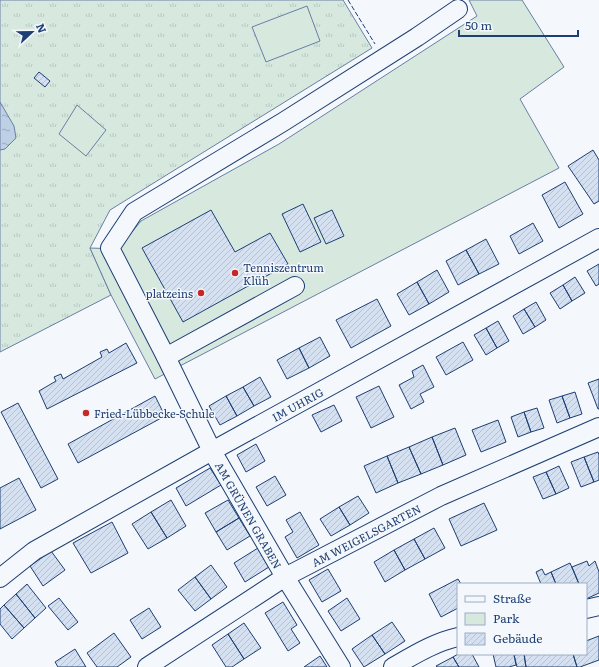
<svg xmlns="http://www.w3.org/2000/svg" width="599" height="667" viewBox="0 0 599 667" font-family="Literata,serif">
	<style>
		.grass { fill: url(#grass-tufts); stroke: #687fa3 }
		.green { fill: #d7e8df; stroke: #687fa3 }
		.water { fill: url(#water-ripples); stroke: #687fa3 }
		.building { fill: url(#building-hatch); stroke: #1d3f73 }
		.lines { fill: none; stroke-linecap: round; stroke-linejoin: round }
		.minor-casing { stroke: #1d3f73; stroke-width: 20 }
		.minor { stroke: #f4f7fb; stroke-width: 18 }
		.fence { stroke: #1d3f73; stroke-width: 1; stroke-dasharray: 5 2; stroke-linecap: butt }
		.poi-dot { fill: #c62828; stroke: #f4f7fb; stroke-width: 1.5 }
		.labels { text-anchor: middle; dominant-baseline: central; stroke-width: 3; stroke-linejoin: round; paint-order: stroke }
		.poi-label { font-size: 11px; fill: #1d3f73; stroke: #f4f7fb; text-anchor: start }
		.street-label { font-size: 11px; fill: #1d3f73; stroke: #f4f7fb }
	</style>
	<defs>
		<pattern id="grass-tufts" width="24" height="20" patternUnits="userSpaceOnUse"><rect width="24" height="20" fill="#d7e8df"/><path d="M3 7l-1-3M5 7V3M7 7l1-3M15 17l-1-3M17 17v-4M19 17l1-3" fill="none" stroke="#b8c8c3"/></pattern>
		<pattern id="water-ripples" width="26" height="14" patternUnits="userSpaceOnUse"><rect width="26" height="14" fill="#bed0e5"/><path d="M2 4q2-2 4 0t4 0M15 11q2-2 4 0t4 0" fill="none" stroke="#9aaabe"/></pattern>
		<pattern id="building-hatch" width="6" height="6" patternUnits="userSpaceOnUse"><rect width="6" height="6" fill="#d5e0f0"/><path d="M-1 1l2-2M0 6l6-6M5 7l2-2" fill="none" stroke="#b6c1d1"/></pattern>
	</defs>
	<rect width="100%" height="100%" fill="#f4f7fb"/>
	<!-- grass -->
	<path class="grass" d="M0 0H343L372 48 110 210 90 248 111 295 0 352Z"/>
	<!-- green -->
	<path class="green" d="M469 0H522L564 67 520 99 559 168 155 379 111 295 90 248 118 249 141 221 279 144 477 16Z
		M307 6 320 41 266 62 252 27Z
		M77 105 106 130 86 156 59 134Z"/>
	<!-- water -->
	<path class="water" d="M0 102 14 126 16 138 5 149 0 150Z"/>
	<!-- building -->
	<path class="building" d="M39 72 50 81 45 87 34 78Z
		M593 150 599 160V201L594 204 568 166Z
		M565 182 583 214 559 228 542 195Z
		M303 204 321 242 300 252 282 214Z
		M211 210 235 252 270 233 288 264 183 322 142 248Z
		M332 210 344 236 326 244 314 218Z
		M533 223 543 241 519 254 510 236Z
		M486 239 499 264 479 274 466 250Z
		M466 250 479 274 458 285 446 261Z
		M599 264V284L596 286 587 271Z
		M437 270 449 292 429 304 417 282Z
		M575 277 585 293 572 301 563 285Z
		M417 282 429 304 409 315 397 294Z
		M563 285 572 301 560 309 550 293Z
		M377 299 391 326 351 348 336 320Z
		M536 302 546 320 535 327 524 309Z
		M524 309 535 327 523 334 513 316Z
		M498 321 509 341 497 348 486 328Z
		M486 328 497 348 486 355 474 335Z
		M320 337 330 356 309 368 299 348Z
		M463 342 473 360 446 375 436 357Z
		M126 343 137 363 47 409 39 391 56 381 54 377 61 374 63 379 102 357 100 352 107 349 109 353Z
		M299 348 309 368 287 379 277 360Z
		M423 365 434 387 420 394 424 402 411 409 399 385 414 377 412 371Z
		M260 377 271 397 254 406 243 387Z
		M599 379V409H598L588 383Z
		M379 386 394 417 371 428 356 397Z
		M243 387 254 406 237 416 226 396Z
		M575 392 582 414 570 418 562 396Z
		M155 396 165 416 78 463 68 444Z
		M226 396 237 416 220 425 209 406Z
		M562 396 570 418 557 423 549 400Z
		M18 403 58 479 41 488 1 412Z
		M334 405 342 421 321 432 312 415Z
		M537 408 544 428 531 432 524 412Z
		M524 412 531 432 518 437 511 417Z
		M498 420 506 442 481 452 472 430Z
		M455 428 466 455 443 465 432 437Z
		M432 437 443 465 421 474 409 447Z
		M256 444 265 461 246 472 237 455Z
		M409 447 421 474 398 483 387 456Z
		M598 452 599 455V480L594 482 584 457Z
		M387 456 398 483 376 493 364 466Z
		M584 457 594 482 581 487 571 462Z
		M559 466 569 488 556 494 546 472Z
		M210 468 221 485 186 506 176 488Z
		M546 472 556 494 543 499 533 477Z
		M275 476 286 495 267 506 256 487Z
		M19 478 36 510 0 529V488Z
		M358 496 369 513 350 525 339 507Z
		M171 500 186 526 167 538 151 512Z
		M228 500 239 518 216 532 205 513Z
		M484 503 497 530 461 546 449 519Z
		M339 507 350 525 331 536 320 519Z
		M151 512 167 538 148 549 132 524Z
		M300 512 319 545 297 558 285 537 293 532 286 520Z
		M239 518 250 536 227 550 216 532Z
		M112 522 128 553 91 573 73 543Z
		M434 528 445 548 425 559 414 539Z
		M414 539 425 559 405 570 394 550Z
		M258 548 269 567 245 582 234 563Z
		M394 550 405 570 385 582 374 562Z
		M51 551 65 570 43 586 30 566Z
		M587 561 589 566 595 561 599 572V593L586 599V584H579L572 567Z
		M570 563 579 584H556L551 572Z
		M211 565 227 587 211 599 195 577Z
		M328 569 341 591 322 602 309 580Z
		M542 569 545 575 551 572 556 584H541L536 572Z
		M195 577 211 599 195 611 178 590Z
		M458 579 461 584H458V608L441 617 429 594Z
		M27 584 46 608 35 618 16 594Z
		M16 594 35 618 24 628 4 605Z
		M59 598 78 622 68 630 48 606Z
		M347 598 360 619 341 631 328 611Z
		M283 602 297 625 291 629 300 643 288 651 265 613Z
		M4 605 24 628 12 639 0 624V609Z
		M149 608 161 627 142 639 130 620Z
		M392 622 405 641 385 654 372 635Z
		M244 623 261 648 244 659 228 634Z
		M114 633 131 657 117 667H97L87 653Z
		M228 634 244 659 232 667H226L212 645Z
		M372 635 385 654 364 667 352 649Z
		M599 636V660L580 667H577L573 654H586V641Z
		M75 649 86 667H58L55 662Z
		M458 654H472L479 667H459L453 657Z
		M493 654H514L516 665 509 667H496Z
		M524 654 526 667H517L514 655Z
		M524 654H573L577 667H526Z
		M320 656 327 667H304Z
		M453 657 459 667H437L436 666Z"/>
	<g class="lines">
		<defs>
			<g id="minor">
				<path d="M166 357 295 286"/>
				<path id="s1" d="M0 578 34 551 212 451 599 238"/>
				<path d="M586 609 599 606"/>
				<path id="s2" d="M147 667 285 577 441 496 599 427"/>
				<path d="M341 667 285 577 212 451 166 357 110 248 134 212 283 122 417 37 458 9"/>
				<path d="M393 667C414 655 435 642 458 637"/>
			</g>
		</defs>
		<!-- minor casing -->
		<use href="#minor" class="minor-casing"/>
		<!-- minor -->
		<use href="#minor" class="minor"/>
		<!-- fence -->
		<path class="fence" d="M348 0 375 44"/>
	</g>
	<!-- markers -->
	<g class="poi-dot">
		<circle cx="235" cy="273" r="4"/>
		<circle cx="201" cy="293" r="4"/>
		<circle cx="86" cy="413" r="4"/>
	</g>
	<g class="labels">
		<!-- poi labels -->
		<g class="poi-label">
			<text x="243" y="267">Tenniszentrum<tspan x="243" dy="13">Klüh</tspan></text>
			<text x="193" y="293" text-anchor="end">platzeins</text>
			<text x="94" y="413">Fried-Lübbecke-Schule</text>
		</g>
		<!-- street labels -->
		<g class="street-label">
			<text stroke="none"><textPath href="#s1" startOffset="345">IM UHRIG</textPath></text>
			<text transform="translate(249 515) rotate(60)">AM GRÜNEN GRABEN</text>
			<text stroke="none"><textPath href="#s2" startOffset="256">AM WEIGELSGARTEN</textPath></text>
		</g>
	</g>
	<!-- legend -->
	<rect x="457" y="583" width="130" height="72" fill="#f4f7fb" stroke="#9eadc5"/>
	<rect x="465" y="596" width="20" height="6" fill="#f4f7fb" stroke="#9eadc5"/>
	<text x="493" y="603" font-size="12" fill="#1d3f73">Straße</text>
	<rect x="465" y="613" width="20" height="12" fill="#d7e8df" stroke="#9eadc5"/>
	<text x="493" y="623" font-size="12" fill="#1d3f73">Park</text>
	<rect x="465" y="633" width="20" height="12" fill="url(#building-hatch)" stroke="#9eadc5"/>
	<text x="493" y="643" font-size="12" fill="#1d3f73">Gebäude</text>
	<!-- north arrow -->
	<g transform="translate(32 32) rotate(68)" stroke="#f4f7fb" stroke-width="3" paint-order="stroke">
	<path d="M0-3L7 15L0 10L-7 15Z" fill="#1d3f73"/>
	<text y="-6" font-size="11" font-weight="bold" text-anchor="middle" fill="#1d3f73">N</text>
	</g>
	<!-- scale -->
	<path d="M459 30v6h119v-6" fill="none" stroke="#1d3f73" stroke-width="2"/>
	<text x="465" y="30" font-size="12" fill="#1d3f73" stroke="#f4f7fb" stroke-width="3" paint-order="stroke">50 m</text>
</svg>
